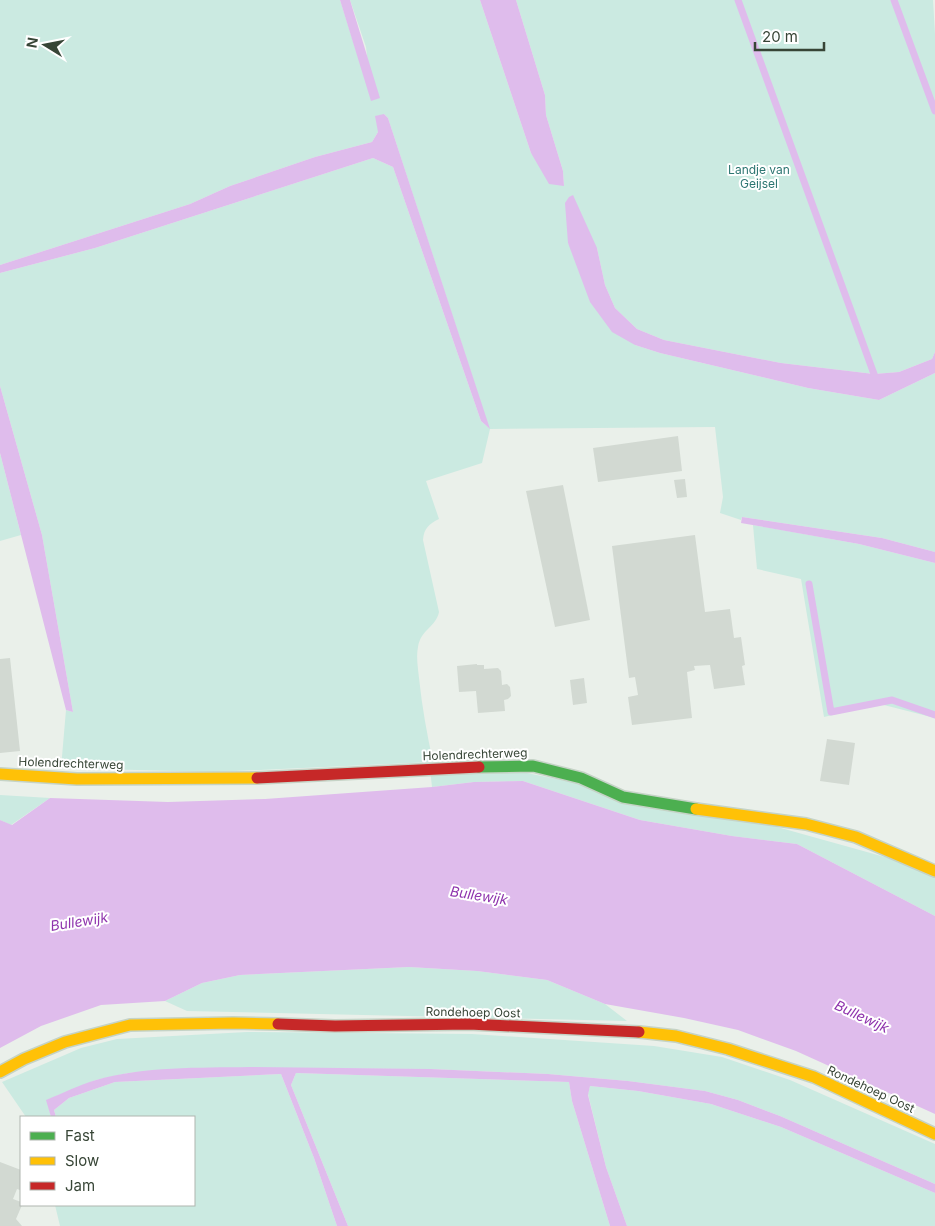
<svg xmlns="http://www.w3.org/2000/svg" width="935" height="1226" viewBox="0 0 935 1226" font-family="Inter,sans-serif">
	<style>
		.green { fill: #cbeae1 }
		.water { fill: #dfbcec }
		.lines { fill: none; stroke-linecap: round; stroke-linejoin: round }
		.stream { stroke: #dfbcec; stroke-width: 7 }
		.building { fill: #d2d9d2 }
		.fast-casing { stroke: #c5d3c6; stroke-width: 14 }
		.slow-casing { stroke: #c5d3c6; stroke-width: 14 }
		.jam-casing { stroke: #c5d3c6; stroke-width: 14 }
		.fast { stroke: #4caf50; stroke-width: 11 }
		.slow { stroke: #ffc107; stroke-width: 11 }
		.jam { stroke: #c62828; stroke-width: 11 }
		.labels { text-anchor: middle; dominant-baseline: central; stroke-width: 4; stroke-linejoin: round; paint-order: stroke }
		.park-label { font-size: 12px; fill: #2c7571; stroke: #fff }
		.street-label { font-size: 12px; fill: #374536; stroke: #fff }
		.water-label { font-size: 14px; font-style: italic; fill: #8f34ad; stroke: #fff }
	</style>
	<rect width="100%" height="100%" fill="#eaf0ea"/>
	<!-- green -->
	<path class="green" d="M0 0H340L372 101 366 47 350 0H480L531 153 564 186 563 171 546 115 545 95 516 0H933L935 34V352L932 359 899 372 874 374 781 363 664 340 637 329 615 308 605 285 597 248 568 243 635 345 660 353 808 388 879 400 935 373V552L882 538 742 517 741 520 720 513 723 497 715 427 490 429 482 463 426 481 439 519C429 524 424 528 423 540L439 612C436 627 421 629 418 647 416 657 418 668 419 678 422 707 427 734 433 762L213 772 61 768 66 710 73 712 42 535 0 386V273L95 248 373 158 393 167 481 421 489 428 388 118 384 114 378 132 372 142 315 157 230 186 190 204 0 265Z
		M0 453 21 535 0 541Z
		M753 525 859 544 935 563V718L880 704 824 717 801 579 757 569Z
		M491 766 723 812 935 871V916L797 844 732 836 640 820 523 781 474 782 432 787 430 769Z
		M0 795 50 798 11 825 0 820Z
		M409 967 477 971 547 980 605 1004 627 1021 187 1011 165 1001 202 983 240 975Z
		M247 1032 472 1034 654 1046 722 1057 790 1080 935 1144V1184L780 1116 738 1100 705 1091 628 1081 548 1074 431 1069 201 1068 128 1073 96 1080 47 1100 51 1117H26L2 1082 81 1048 117 1039Z
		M296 1073 569 1082 572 1101 610 1226H348L291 1085Z
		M281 1074 314 1158 337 1226H60L55 1205H194V1117H56L54 1110 69 1098 115 1082Z
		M590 1086 638 1091 711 1104 781 1127 935 1193V1226H627L606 1167 588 1094Z"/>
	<!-- water -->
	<path class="water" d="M340 0H350L380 98 371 101Z
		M480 0H516L545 95 546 115 563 171 564 186 549 184 531 153Z
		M384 114 388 118 490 429 481 421 393 167 373 158 95 248 0 273V265L190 204 230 186 315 157 372 142 378 132 375 116Z
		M573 195 597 248 605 285 615 308 637 329 664 340 781 363 874 374 899 372 932 359 935 352V373L879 400 808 388 660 353 635 345 612 332 590 302 568 243 565 203 569 197Z
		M0 386 42 535 73 712 66 710 0 453Z
		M742 517 882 538 935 552V563L859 544 741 523Z
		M523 781 640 820 732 836 797 844 935 916V1114L796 1051 738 1030 684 1018 605 1004 547 980 477 971 409 967 240 975 202 983 165 1001 101 1005 41 1026 0 1048V820L12 825 50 798 168 802 265 799 432 787 474 782Z
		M249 1067 431 1069 548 1074 628 1081 705 1091 738 1100 780 1116 935 1184V1193L781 1127 711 1104 638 1091 590 1086 588 1095 606 1167 627 1226H610L572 1101 569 1082 296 1073 291 1085 348 1226H337L314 1158 281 1074 115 1082 69 1098 54 1110 56 1117H51L46 1100C63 1093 79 1085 96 1080 145 1066 198 1068 249 1067Z"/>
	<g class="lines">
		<!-- stream -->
		<path class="stream" d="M738 0 874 374
			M894 0 935 111
			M809 584 831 712 892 700 935 715"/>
	</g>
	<!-- building -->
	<path class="building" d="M678 436 682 471 598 482 593 448Z
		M685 479 687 497 677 498 674 480Z
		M563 485 590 620 555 627 526 491Z
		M695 535 705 612 730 609 734 638 741 637 745 665 742 666 745 685 714 689 710 665 694 666 695 670 687 672 692 718 632 725 628 697 638 695 635 677 629 678 612 546Z
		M10 658 20 751 0 753V659Z
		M477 664V665H484V669L498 668 501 671 502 685 507 684 510 687 511 696 508 699 504 700 505 711 478 713 476 691 459 692 457 666Z
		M584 678 587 703 573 705 570 680Z
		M827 739 855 743 849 785 820 781Z
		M0 1162 21 1170V1188L20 1190 17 1189 13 1199 21 1202 22 1205 16 1219 22 1226H0Z"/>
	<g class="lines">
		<defs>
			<path id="fast" d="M479 767 533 766 581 778 623 797 696 809"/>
			<path id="slow" d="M0 774 77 779 257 778
				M696 809 806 824 856 837 935 871
				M639 1032 676 1036 728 1049 814 1077 935 1134
				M0 1072 24 1059 65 1042 130 1025 233 1023 278 1024"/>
			<path id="jam" d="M257 778 479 767
				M278 1024 335 1026 469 1024 639 1032"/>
		</defs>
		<!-- fast casing -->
		<use href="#fast" class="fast-casing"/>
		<!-- slow casing -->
		<use href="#slow" class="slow-casing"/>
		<!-- jam casing -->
		<use href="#jam" class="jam-casing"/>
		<!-- fast -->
		<use href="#fast" class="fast"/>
		<!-- slow -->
		<use href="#slow" class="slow"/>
		<!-- jam -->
		<use href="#jam" class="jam"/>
	</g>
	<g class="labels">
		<!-- park labels -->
		<g class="park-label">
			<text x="759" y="169">Landje van<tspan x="759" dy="14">Geijsel</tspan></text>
		</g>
		<!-- street labels -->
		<g class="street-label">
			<text transform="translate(475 754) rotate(-2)">Holendrechterweg</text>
			<text transform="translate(71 763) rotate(2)">Holendrechterweg</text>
			<text transform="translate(473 1012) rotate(1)">Rondehoep Oost</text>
			<text transform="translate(871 1089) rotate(25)">Rondehoep Oost</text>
		</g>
		<!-- water labels -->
		<g class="water-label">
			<text transform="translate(479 895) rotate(9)">Bullewijk</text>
			<text transform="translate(79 921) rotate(-9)">Bullewijk</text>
			<text transform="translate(862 1016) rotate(25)">Bullewijk</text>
		</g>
	</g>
	<!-- legend -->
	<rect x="20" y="1116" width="175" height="90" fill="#ffffff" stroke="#afb5af"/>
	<rect x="30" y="1132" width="25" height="8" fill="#4caf50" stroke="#afb5af"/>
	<text x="65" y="1141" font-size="15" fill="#374536">Fast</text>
	<rect x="30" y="1157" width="25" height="8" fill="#ffc107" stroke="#afb5af"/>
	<text x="65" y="1166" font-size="15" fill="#374536">Slow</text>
	<rect x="30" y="1182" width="25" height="8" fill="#c62828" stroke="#afb5af"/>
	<text x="65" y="1191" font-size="15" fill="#374536">Jam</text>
	<!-- north arrow -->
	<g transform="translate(45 45) rotate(280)" stroke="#ffffff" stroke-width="4" paint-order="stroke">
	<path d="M0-4L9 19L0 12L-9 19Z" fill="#374536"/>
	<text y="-8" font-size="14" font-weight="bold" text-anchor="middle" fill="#374536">N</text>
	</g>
	<!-- scale -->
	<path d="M755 42v8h69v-8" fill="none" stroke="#374536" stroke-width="2.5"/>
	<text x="762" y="42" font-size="15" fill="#374536" stroke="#ffffff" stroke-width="4" paint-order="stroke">20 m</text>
</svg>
